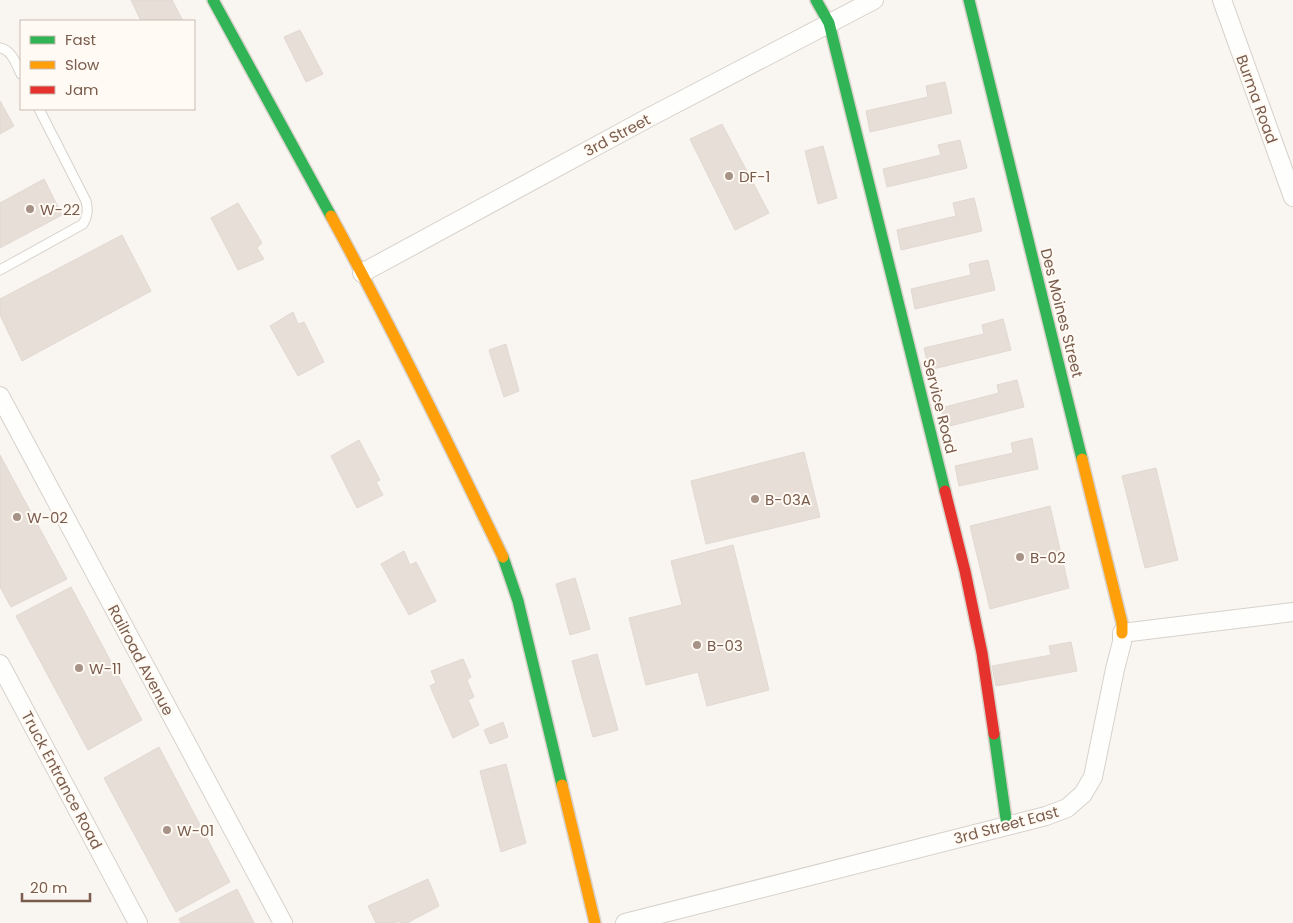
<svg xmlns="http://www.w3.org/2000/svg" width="1293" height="923" viewBox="0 0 1293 923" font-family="Poppins,sans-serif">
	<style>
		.building { fill: #e6ded7; stroke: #e2d8d2 }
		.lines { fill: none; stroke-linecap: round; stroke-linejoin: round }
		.lane-casing { stroke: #d7d1cb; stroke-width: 11 }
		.street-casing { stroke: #d7d1cb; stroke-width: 20 }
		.fast-casing { stroke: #d9d2cb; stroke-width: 14 }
		.slow-casing { stroke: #d9d2cb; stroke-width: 14 }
		.jam-casing { stroke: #d9d2cb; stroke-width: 14 }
		.lane { stroke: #fefefd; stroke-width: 9 }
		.street { stroke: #fefefd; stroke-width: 18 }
		.fast { stroke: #30b455; stroke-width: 11 }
		.slow { stroke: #ff9f0a; stroke-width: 11 }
		.jam { stroke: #e5322d; stroke-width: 11 }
		.poi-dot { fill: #a69286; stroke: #fffaf3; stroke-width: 2 }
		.labels { text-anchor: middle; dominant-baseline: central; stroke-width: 4; stroke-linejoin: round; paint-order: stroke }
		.street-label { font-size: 15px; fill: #7a5c4d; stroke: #fffaf3 }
		.poi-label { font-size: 15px; fill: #7a5c4d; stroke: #fffaf3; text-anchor: start }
	</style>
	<rect width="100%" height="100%" fill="#f9f5f0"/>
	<!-- building -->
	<path class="building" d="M131 0H172L183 21H141Z
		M300 30 323 74 306 82 284 37Z
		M945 82 952 113 870 132 866 111 928 97 926 86Z
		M0 101 14 126 0 134Z
		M722 124 769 213 735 230 690 139Z
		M960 140 967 168 887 187 883 169 941 155 938 145Z
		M823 146 837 198 818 204 805 151Z
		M44 179 62 215 0 248V203Z
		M974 198 982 231 901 250 897 230 956 216 953 203Z
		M238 203 262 243 257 248 264 259 238 270 211 218Z
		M122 235 151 291 22 361 0 315V299Z
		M988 260 995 290 915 309 911 289 971 275 969 264Z
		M293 312 298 324 304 322 324 362 298 376 270 326Z
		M1003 319 1011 350 929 370 924 348 984 334 982 325Z
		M506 344 519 391 504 397 489 350Z
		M1017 380 1024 407 946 427 941 408 999 393 997 385Z
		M1032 438 1038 469 959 486 955 466 1013 453 1011 443Z
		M359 440 380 480 376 482 383 495 357 508 331 456Z
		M804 452 820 517 706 544 691 481Z
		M0 455 67 579 11 607 0 587Z
		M1156 468 1178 560 1145 568 1122 476Z
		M1050 506 1069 588 990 609 970 526Z
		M733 545 769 690 707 706 698 672 646 685 629 618 682 605 671 561Z
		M404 551 410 565 416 562 436 601 409 615 381 564Z
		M575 578 590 629 570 635 556 584Z
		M71 587 142 720 88 750 16 616Z
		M1071 642 1077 671 996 686 992 666 1051 655 1049 646Z
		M597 654 618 730 593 737 572 661Z
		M463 659 471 677 467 680 474 697 468 700 479 725 453 738 430 686 436 683 431 671Z
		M503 722 508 737 490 744 484 730Z
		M159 747 230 882 176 912 104 778Z
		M506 764 526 843 501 852 480 771Z
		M428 879 439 906 407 923H400L399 921 395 923H376L368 906Z
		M237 889 254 923H181L179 919Z"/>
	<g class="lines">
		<defs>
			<path id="lane" d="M0 48C12 50 16 64 21 74
				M0 270 83 224C88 216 88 210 86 201L39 109"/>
			<path id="street" d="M1222 0 1293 197
				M362 273 648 118 874 0
				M0 396 283 923
				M0 664 138 923
				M625 923 1046 816 1067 808 1083 794 1093 777 1115 669 1122 642V633L1293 612"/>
			<path id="fast" d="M213 0 331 216
				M816 0 829 23 945 491
				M969 0 1082 459
				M503 557 518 601 562 785
				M994 734 1007 826"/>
			<path id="slow" d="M331 216C392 328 448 442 503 557
				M1082 459 1122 623V633
				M562 785 595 923"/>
			<path id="jam" d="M945 491 965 571 982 653 994 734"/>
		</defs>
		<!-- lane casing -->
		<use href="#lane" class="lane-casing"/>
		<!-- street casing -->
		<use href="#street" class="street-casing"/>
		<!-- fast casing -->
		<use href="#fast" class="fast-casing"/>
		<!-- slow casing -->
		<use href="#slow" class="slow-casing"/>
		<!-- jam casing -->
		<use href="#jam" class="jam-casing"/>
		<!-- lane -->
		<use href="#lane" class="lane"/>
		<!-- street -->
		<use href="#street" class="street"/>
		<!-- fast -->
		<use href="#fast" class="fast"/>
		<!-- slow -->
		<use href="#slow" class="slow"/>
		<!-- jam -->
		<use href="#jam" class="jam"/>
	</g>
	<!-- markers -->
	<g class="poi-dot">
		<circle cx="729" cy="176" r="5"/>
		<circle cx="30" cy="209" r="5"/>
		<circle cx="755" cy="499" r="5"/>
		<circle cx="17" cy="517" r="5"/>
		<circle cx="1020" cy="557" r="5"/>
		<circle cx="697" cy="645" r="5"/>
		<circle cx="79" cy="668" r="5"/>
		<circle cx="167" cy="830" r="5"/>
	</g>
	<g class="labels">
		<!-- street labels -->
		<g class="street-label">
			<text transform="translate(1257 99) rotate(70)">Burma Road</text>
			<text transform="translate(617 135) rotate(-28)">3rd Street</text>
			<text transform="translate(1062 313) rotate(76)">Des Moines Street</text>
			<text transform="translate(940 406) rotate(76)">Service Road</text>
			<text transform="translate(141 660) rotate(62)">Railroad Avenue</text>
			<text transform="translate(62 780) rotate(62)">Truck Entrance Road</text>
			<text transform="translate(1006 825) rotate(-15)">3rd Street East</text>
		</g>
		<!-- poi labels -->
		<g class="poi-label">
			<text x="739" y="176">DF-1</text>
			<text x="40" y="209">W-22</text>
			<text x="765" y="499">B-03A</text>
			<text x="27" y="517">W-02</text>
			<text x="1030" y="557">B-02</text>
			<text x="707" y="645">B-03</text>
			<text x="89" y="668">W-11</text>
			<text x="177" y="830">W-01</text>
		</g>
	</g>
	<!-- legend -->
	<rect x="20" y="20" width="175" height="90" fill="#fffaf3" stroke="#cabbb1"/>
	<rect x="30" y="36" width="25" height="8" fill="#30b455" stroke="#cabbb1"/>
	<text x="65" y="45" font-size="15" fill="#7a5c4d">Fast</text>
	<rect x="30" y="61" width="25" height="8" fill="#ff9f0a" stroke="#cabbb1"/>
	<text x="65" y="70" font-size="15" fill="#7a5c4d">Slow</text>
	<rect x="30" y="86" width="25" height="8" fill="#e5322d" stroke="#cabbb1"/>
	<text x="65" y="95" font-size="15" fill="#7a5c4d">Jam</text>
	<!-- scale -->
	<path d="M22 893v8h68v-8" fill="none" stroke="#7a5c4d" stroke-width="2.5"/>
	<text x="30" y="893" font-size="15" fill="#7a5c4d" stroke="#fffaf3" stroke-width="4" paint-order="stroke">20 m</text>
</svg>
